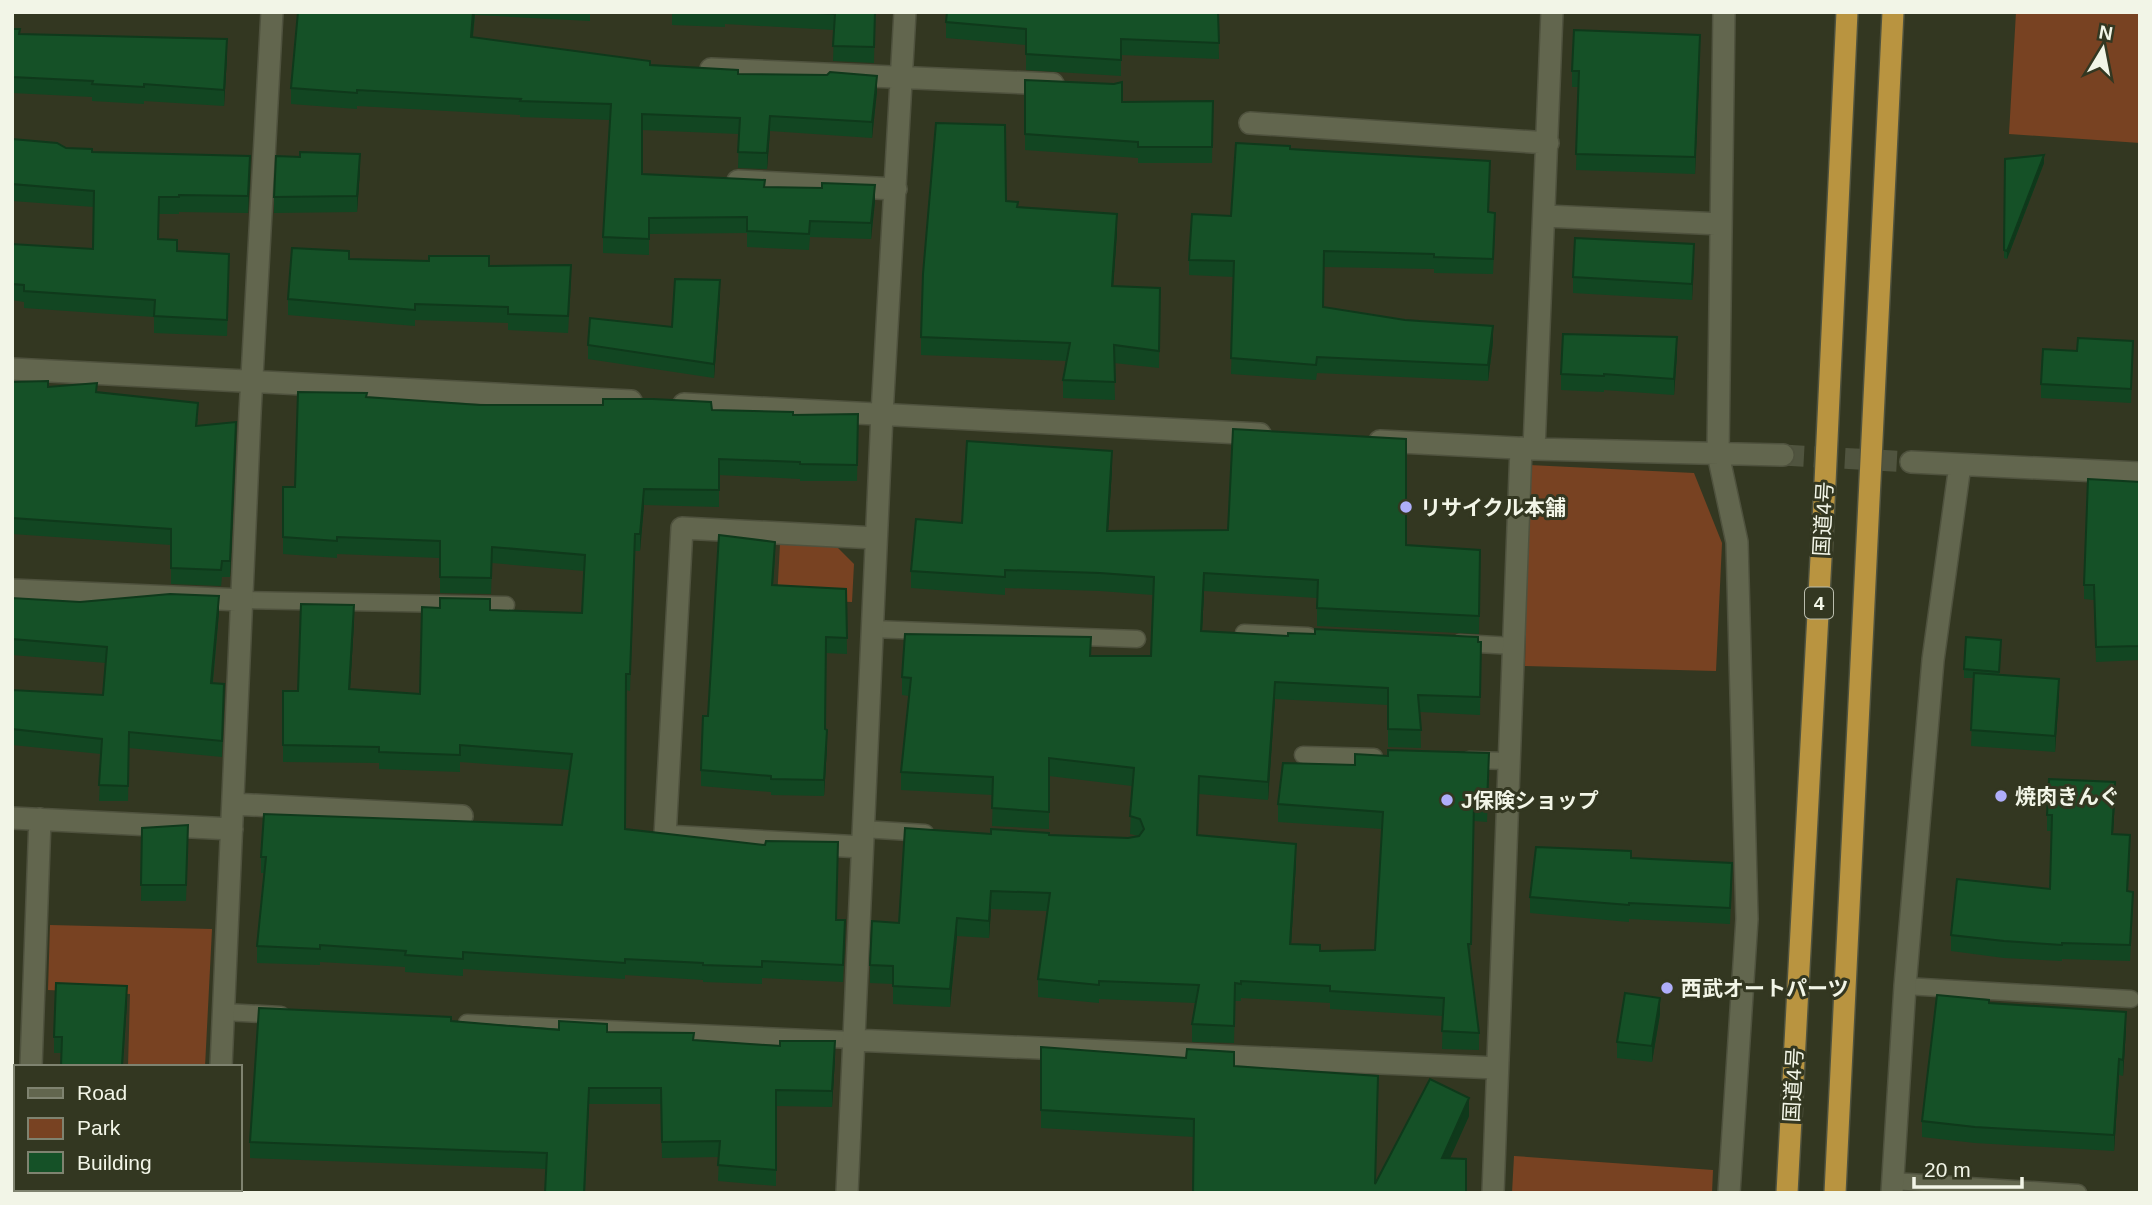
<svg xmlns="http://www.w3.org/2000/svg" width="2152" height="1205" viewBox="0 0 2152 1205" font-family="Helvetica,'Noto Sans JP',sans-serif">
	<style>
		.green { fill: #784222 }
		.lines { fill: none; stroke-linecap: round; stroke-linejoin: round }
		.minor-tunnel { stroke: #50543f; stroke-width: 21; stroke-dasharray: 21 10; stroke-linecap: butt }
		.service-casing { stroke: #4f523e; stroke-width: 19 }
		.minor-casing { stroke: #4f523e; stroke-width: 24 }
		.trunk-casing { stroke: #4f523e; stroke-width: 24 }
		.service { stroke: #62664e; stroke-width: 16 }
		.minor { stroke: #62664e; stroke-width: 21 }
		.trunk { stroke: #b99440; stroke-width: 21 }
		.wall { fill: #124622 }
		.shaded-wall { fill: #0f391b }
		.building { fill: #155127; stroke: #0f391b; stroke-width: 2 }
		.poi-dot { fill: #afaefa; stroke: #333721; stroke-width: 2.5 }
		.labels { text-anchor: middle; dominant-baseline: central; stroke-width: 6; stroke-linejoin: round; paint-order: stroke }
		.shield { fill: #333721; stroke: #b9bcac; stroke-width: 2 }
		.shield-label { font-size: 19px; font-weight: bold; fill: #f2f5e7 }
		.poi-label { font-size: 21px; font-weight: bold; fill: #f2f5e7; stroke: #333721; text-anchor: start }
		.street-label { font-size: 21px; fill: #f2f5e7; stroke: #333721 }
	</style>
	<rect width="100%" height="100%" fill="#333721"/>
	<!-- green -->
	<path class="green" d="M2016 12H2140V143L2009 134Z
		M1529 465 1694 473 1722 543 1716 671 1525 666Z
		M780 544 837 547 854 564 852 602 777 599Z
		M50 925 212 929 205 1067H128L130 994 48 990Z
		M1514 1156 1713 1170 1712 1193H1512Z"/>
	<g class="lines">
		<!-- minor-tunnel -->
		<path class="minor-tunnel" d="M1783 455 1911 462"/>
		<defs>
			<path id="service" d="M242 600 506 605
				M872 629 1137 639
				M1244 633 1308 636
				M1460 643 1513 646
				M1303 755 1374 757
				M1469 760 1509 761
				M863 829 925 833
				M1905 986 2131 999
				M224 1012 281 1015
				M467 1023 853 1040
				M1893 1181 2078 1193"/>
			<path id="minor" d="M1724 12 1718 454 1737 542 1747 919 1729 1193
				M711 69 1053 84
				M1250 123 1548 143
				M738 181 896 189
				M1545 216 1721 224
				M12 369 631 401
				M684 404 1260 434
				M1380 441 1534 449 1783 455
				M1534 449 1552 12
				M1911 462 2140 473
				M12 590 242 600
				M233 804 462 816
				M12 818 232 829
				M862 847 665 836 682 528 876 538
				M853 1040 1497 1068
				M31 1067 40 819
				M221 1067 250 413 272 12
				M27 1193V1189
				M216 1193V1189
				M847 1193 882 414 905 12
				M1493 1193 1521 448
				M1892 1193 1905 986 1933 660 1960 465"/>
			<path id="trunk" d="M1787 1193 1825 483 1847 12
				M1835 1193 1893 12"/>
		</defs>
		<!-- service casing -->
		<use href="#service" class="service-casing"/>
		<!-- minor casing -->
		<use href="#minor" class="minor-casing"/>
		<!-- trunk casing -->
		<use href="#trunk" class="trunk-casing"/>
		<!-- service -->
		<use href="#service" class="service"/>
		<!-- minor -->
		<use href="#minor" class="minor"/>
		<!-- trunk -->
		<use href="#trunk" class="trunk"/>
	</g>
	<!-- wall -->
	<path class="wall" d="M214 12H241L238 14Z
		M298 12H875L874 63 833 61 834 30 725 24V27L672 25V13H590V21L475 15 473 37 650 65 738 74 877 91 872 138 770 131 767 169 738 168 739 134 642 130V174L765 187 875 201 871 239 810 237 809 250 747 247V233L649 234V255L603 253V237L610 120 520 117V115L357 106V109L291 104V88Z
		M1218 12 1219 59 1121 55V76L1026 70V45L946 38V22Z
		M12 29 20 34 227 56 224 106 144 101V104L92 101V97L12 93Z
		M1700 52 1695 174 1576 170 1578 87H1572V71Z
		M1025 80 1122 102 1213 101 1212 163H1138V158L1025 150Z
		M12 139 66 148 250 173 248 213 179 212V214H159L158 239 177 251 229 271 227 336 154 333V317L24 308V302L12 300V244L93 249 94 207 12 201Z
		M1290 149 1490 177 1489 213 1495 229 1493 274 1434 273V269L1324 267 1323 307 1493 342 1488 381 1317 373 1316 380 1231 374 1234 277 1189 275V260L1231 216Z
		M300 157 360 170 357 212 274 213V197Z
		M2005 159 2044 163 2007 259 2004 258Z
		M1006 201 1018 207 1117 232 1113 286 1160 288 1159 368 1114 363 1115 400 1063 398V380L1067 361 921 355V337Z
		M349 259 489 266 571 281 568 333 508 330V323L415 320V326L288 315V299Z
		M1694 260 1692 300 1573 293V277Z
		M720 294 714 378 588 359V345L672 327Z
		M1677 354 1674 395 1604 390V392L1561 390V374Z
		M2133 355 2131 403 2041 398V384Z
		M12 382 48 387 97 392 198 419 197 426 236 438 230 577H222L221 586 171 584V545L12 534Z
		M366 397 480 405 712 410 793 415 858 431 857 481H800V479L719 475V507L644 505 640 551H635L630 691 626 690 625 829 836 920 845 937 843 982 762 978V984L703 982V980L625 975V979L463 969V976L405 972V967L320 962V965L257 963V946L264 873H261V857L562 825 570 770 460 762V772L379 769V763L283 762V691H298L354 621 350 689 420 694 490 610 582 613 584 571 492 563 491 594 440 593V558L337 554V558L283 554V487H295Z
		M1112 469 1108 531 1406 545 1480 550 1479 634 1317 626V598L1204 591 1202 631 1288 636 1481 642 1480 715 1420 712 1421 748 1388 747V705L1275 699 1268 800 1199 794 1198 835 1296 862 1291 944 1320 951 1375 950 1382 829 1278 822V804L1489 771 1487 822 1474 821 1470 962 1479 1033V1050L1442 1049 1443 1016 1330 1009V1003L1241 998V1001H1235L1234 1043 1192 1042V1024L1195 1003 1099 999V1003L1038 997V979L1047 911 991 909 989 938 957 936 950 1007 893 1004V984L870 983V965L899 923 991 834 1128 838 1139 836 1130 834 1132 786 1049 776V829L992 826 993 795 901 790V772L909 696 902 695V677L1091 656H1151L1153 595 1100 591 1005 588V595L911 588V571L962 523Z
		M2140 482V660L2096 662 2094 600 2084 599V585Z
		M775 558 773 585 846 589 847 654 826 653 825 729 827 746 824 796 771 795V792L701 786V770L708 716Z
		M12 598 219 612 213 683 224 700 222 757 129 748 128 801H99L101 754 12 745V690L103 695 106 663 12 655Z
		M2001 648 1999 674 2059 695 2055 752 1971 746 1974 678H1964V669Z
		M2115 798 2113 834 2130 851 2128 891 2133 908 2130 961 2062 959V961L2004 958 1951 951V935L2050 889 2052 831H2047V815Z
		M142 828 188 841 186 901H141Z
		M1631 858 1732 880 1730 924 1629 919V922L1530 913V897Z
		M127 1002 123 1065 61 1067 62 1053H54V1037Z
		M1989 1003 2126 1028 2123 1076 2119 1075 2114 1151 1975 1143 1922 1137V1121Z
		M1660 1014 1652 1062 1617 1058V1042Z
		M451 1021 607 1032 694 1040 835 1057 832 1107 776 1106V1186L718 1181 719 1157 662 1158 661 1104H589L585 1193H545L546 1169 250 1158V1142Z
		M1041 1047 1234 1066 1378 1094 1375 1182 1469 1116 1450 1158 1466 1193H1193L1194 1137 1041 1128Z"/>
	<!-- shaded-wall -->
	<path class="shaded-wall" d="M473 12H475L471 53V37Z
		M1700 35V52L1695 174V157Z
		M227 39V56L224 106V90Z
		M877 76V91L872 138V122Z
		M770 116V131L767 169V153Z
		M360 154V170L357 212V196Z
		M2044 155V163L2007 259V251Z
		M250 156V173L248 213V196Z
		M875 185V201L871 239V223Z
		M1117 214V232L1112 304V286Z
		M1694 244V260L1692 300V284Z
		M720 280V294L714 378V364Z
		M1493 326V342L1488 381V365Z
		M1677 337V354L1674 395V379Z
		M236 422V438L230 577V561Z
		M1112 451V469L1107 549V531Z
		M644 489V505L640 551V534Z
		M1204 573V591L1201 649V631Z
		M219 596V612L211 699V683Z
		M354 605V621L349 706V689Z
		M2059 679V695L2055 752V736Z
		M1275 682V699L1268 800V782Z
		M827 730V746L824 796V780Z
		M2115 782V798L2112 850V834Z
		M1296 844V862L1290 962V944Z
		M991 891V909L989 938V921Z
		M957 918V936L950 1007V989Z
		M127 986V1002L122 1067Z
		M1660 998V1014L1652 1062V1046Z
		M2126 1012V1028L2123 1076V1060Z
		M835 1041V1057L832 1107V1091Z
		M2119 1059V1075L2114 1151V1135Z
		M589 1088V1104L584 1193Z
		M1469 1098V1116L1442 1176V1158Z"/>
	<!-- building -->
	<path class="building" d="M298 12H473L471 37 650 61V65L738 70V74L827 75 830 72 877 76 872 122 770 116 767 153 738 152 740 118 642 114V174L765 180 764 187 822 188V183L875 185 871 223 810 221 809 234 747 231V217L649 218V239L603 237 611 104 520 101 521 99 357 90V93L291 88Z
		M799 12H875L874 47 833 46 835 14Z
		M947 12H1218L1219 43 1121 39V60L1026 54V29L946 22Z
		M12 29H20L19 34 227 39 224 90 144 84V87L92 84 93 81 12 77Z
		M1574 30 1700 35 1695 157 1576 154 1579 71H1572Z
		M1025 80 1114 84 1122 82V102L1213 101 1212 147H1138V142L1025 134Z
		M936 123 1005 125 1006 201 1018 202 1017 207 1117 214 1112 286 1160 288 1159 351 1114 345 1115 382 1063 380 1070 343 921 337 923 274Z
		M12 139 57 143 66 148 92 149V152L250 156 248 196 179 195V197H159L158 239 177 240V251L229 254 227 320 154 316 155 300 24 291V285L12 284V244L93 249 94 191 12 184Z
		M1236 143 1290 146V149L1490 161 1488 212 1495 213 1493 259 1434 257V254L1324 251 1323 307 1405 320 1493 326 1488 365 1317 357 1316 365 1231 358 1234 261 1189 260 1192 214 1231 216Z
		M300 152 360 154 357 196 274 197 276 156 300 157Z
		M2044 155 2007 251 2004 250 2005 159Z
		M1575 238 1694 244 1692 284 1573 277Z
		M292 248 349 251V259L429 261V256H489V266L571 265 568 316 508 314V307L415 304V310L288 299Z
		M675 279 720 280 714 364 588 345 590 318 672 327Z
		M1563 334 1677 337 1674 379 1604 374V376L1561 374Z
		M2078 338 2133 341 2131 389 2041 384 2043 349 2077 351Z
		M48 381V387L97 383 96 392 198 403 196 426 236 422 230 561H222L221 570 171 568V529L12 518V382Z
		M298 392 367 393 366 397 480 405H603V399H653L711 402 712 410 793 412V415L858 414 857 465 800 464V462L719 459V490L644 489 640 534H635L630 674H626L625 829 765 845 766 841 838 842 836 920H845L843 965 762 961V967L703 965V963L625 959V963L463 952V959L405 955 406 951 320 945V949L257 946 266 857H261L264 814 562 825 572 754 460 745V755L379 752V747L283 745V691H298L301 604 354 605 349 689 420 694 422 607 440 608V598L490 599V610L582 613 585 555 492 547 491 578 440 577V541L337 537V541L283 537V487H295Z
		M1233 429 1406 439V545L1480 550 1479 616 1317 608 1318 580 1204 573 1201 631 1288 636V633L1315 634V629L1478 637V642H1481L1480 697 1418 695 1421 730 1388 729V688L1275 682 1268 782 1199 776 1197 835 1296 844 1290 944 1320 945V951L1375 950 1383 812 1278 804 1283 763 1355 765V754L1388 756V750L1489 753 1487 804 1474 803 1471 944H1468L1479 1033 1442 1031 1444 998 1330 991V986L1241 981V984L1235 983 1234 1026 1192 1024 1199 985 1099 981V985L1038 979 1050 893 991 891 989 921 957 918 950 989 893 986V966L870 965 872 921 899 923 905 828 991 834V829L1049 833V835L1128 838 1139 836 1144 829 1140 819 1130 816 1134 768 1049 758V812L992 808 993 777 901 772 911 678 902 677 905 634 1091 637 1090 656H1151L1154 577 1100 573 1005 570V577L911 571 916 519 962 523 967 441 1112 451 1107 531 1228 530Z
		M2088 479 2140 482V646L2096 647 2094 585H2084Z
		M719 535 775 542 772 585 846 589 847 638 826 637 825 729 827 730 824 780 771 779V776L701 770 703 716H708Z
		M170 594 219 596 211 683 224 684 222 741 129 732 128 786 99 785 102 739 12 729V690L103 695 107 647 12 639V598L80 602Z
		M1966 637 2001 640 1999 672 1964 669Z
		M1974 673 2059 679 2055 736 1971 730Z
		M2049 779 2115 782 2112 834 2130 835 2127 891 2133 892 2130 945 2062 943V945L2004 941 1951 935 1957 879 2050 889 2052 815H2047Z
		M188 825 186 885H141L142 828Z
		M1536 847 1631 851V858L1732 863 1730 908 1629 903V905L1530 897Z
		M56 983 127 986 122 1065 176 1067H61L62 1037H54Z
		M1625 993 1660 998 1652 1046 1617 1042Z
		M1937 995 1989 1000V1003L2126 1012 2123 1060 2119 1059 2114 1135 1975 1127 1922 1121Z
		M259 1008 451 1017V1021L559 1030V1021L607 1024V1032L694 1033 693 1040 780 1046V1041H835L832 1091 776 1090V1170L718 1165 720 1141 662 1142 661 1088H589L584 1193H545L547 1153 250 1142Z
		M1041 1047 1186 1058 1187 1049 1234 1052V1066L1378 1076 1375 1184 1430 1079 1469 1098 1442 1158 1466 1159V1193H1193L1194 1119 1041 1110Z
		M52 1189H195V1193H52Z"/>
	<!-- markers -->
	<g class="poi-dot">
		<circle cx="1406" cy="507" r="7"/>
		<circle cx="2001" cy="796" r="7"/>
		<circle cx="1447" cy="800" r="7"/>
		<circle cx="1667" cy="988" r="7"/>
	</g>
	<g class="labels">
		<!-- shield labels -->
		<rect class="shield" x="1805" y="587.5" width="28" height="31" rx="5"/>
		<g class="shield-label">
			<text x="1819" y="603">4</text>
		</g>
		<!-- poi labels -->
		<g class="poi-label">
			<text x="1420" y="507">リサイクル本舗</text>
			<text x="2015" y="796">焼肉きんぐ</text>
			<text x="1461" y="800">J保険ショップ</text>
			<text x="1681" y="988">西武オートパーツ</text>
		</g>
		<!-- street labels -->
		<g class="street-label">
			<text transform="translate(1823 519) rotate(-87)">国道4号</text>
			<text transform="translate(1793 1085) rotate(-87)">国道4号</text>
		</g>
	</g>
	<!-- border -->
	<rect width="2152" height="1205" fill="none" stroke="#f2f5e7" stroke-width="28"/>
	<!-- legend -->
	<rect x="14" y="1065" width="228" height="126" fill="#333721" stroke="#7f8370" stroke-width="2"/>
	<rect x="28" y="1088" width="35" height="10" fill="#62664e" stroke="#7f8370" stroke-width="2"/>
	<text x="77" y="1100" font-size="21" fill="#f2f5e7">Road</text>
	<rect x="28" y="1118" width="35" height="21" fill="#784222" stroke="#7f8370" stroke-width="2"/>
	<text x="77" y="1135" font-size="21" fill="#f2f5e7">Park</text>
	<rect x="28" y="1152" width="35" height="21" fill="#155127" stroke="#7f8370" stroke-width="2"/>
	<text x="77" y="1170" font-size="21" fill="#f2f5e7">Building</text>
	<!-- north arrow -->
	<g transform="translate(2103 49) rotate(10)" stroke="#333721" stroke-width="5" paint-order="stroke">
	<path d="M0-5L12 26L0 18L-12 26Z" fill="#f2f5e7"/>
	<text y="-10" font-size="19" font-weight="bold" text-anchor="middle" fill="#f2f5e7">N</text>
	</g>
	<!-- scale -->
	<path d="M1914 1177v10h108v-10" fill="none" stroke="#f2f5e7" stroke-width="3.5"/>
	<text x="1924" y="1177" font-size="21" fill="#f2f5e7" stroke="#333721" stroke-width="5" paint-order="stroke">20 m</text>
</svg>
